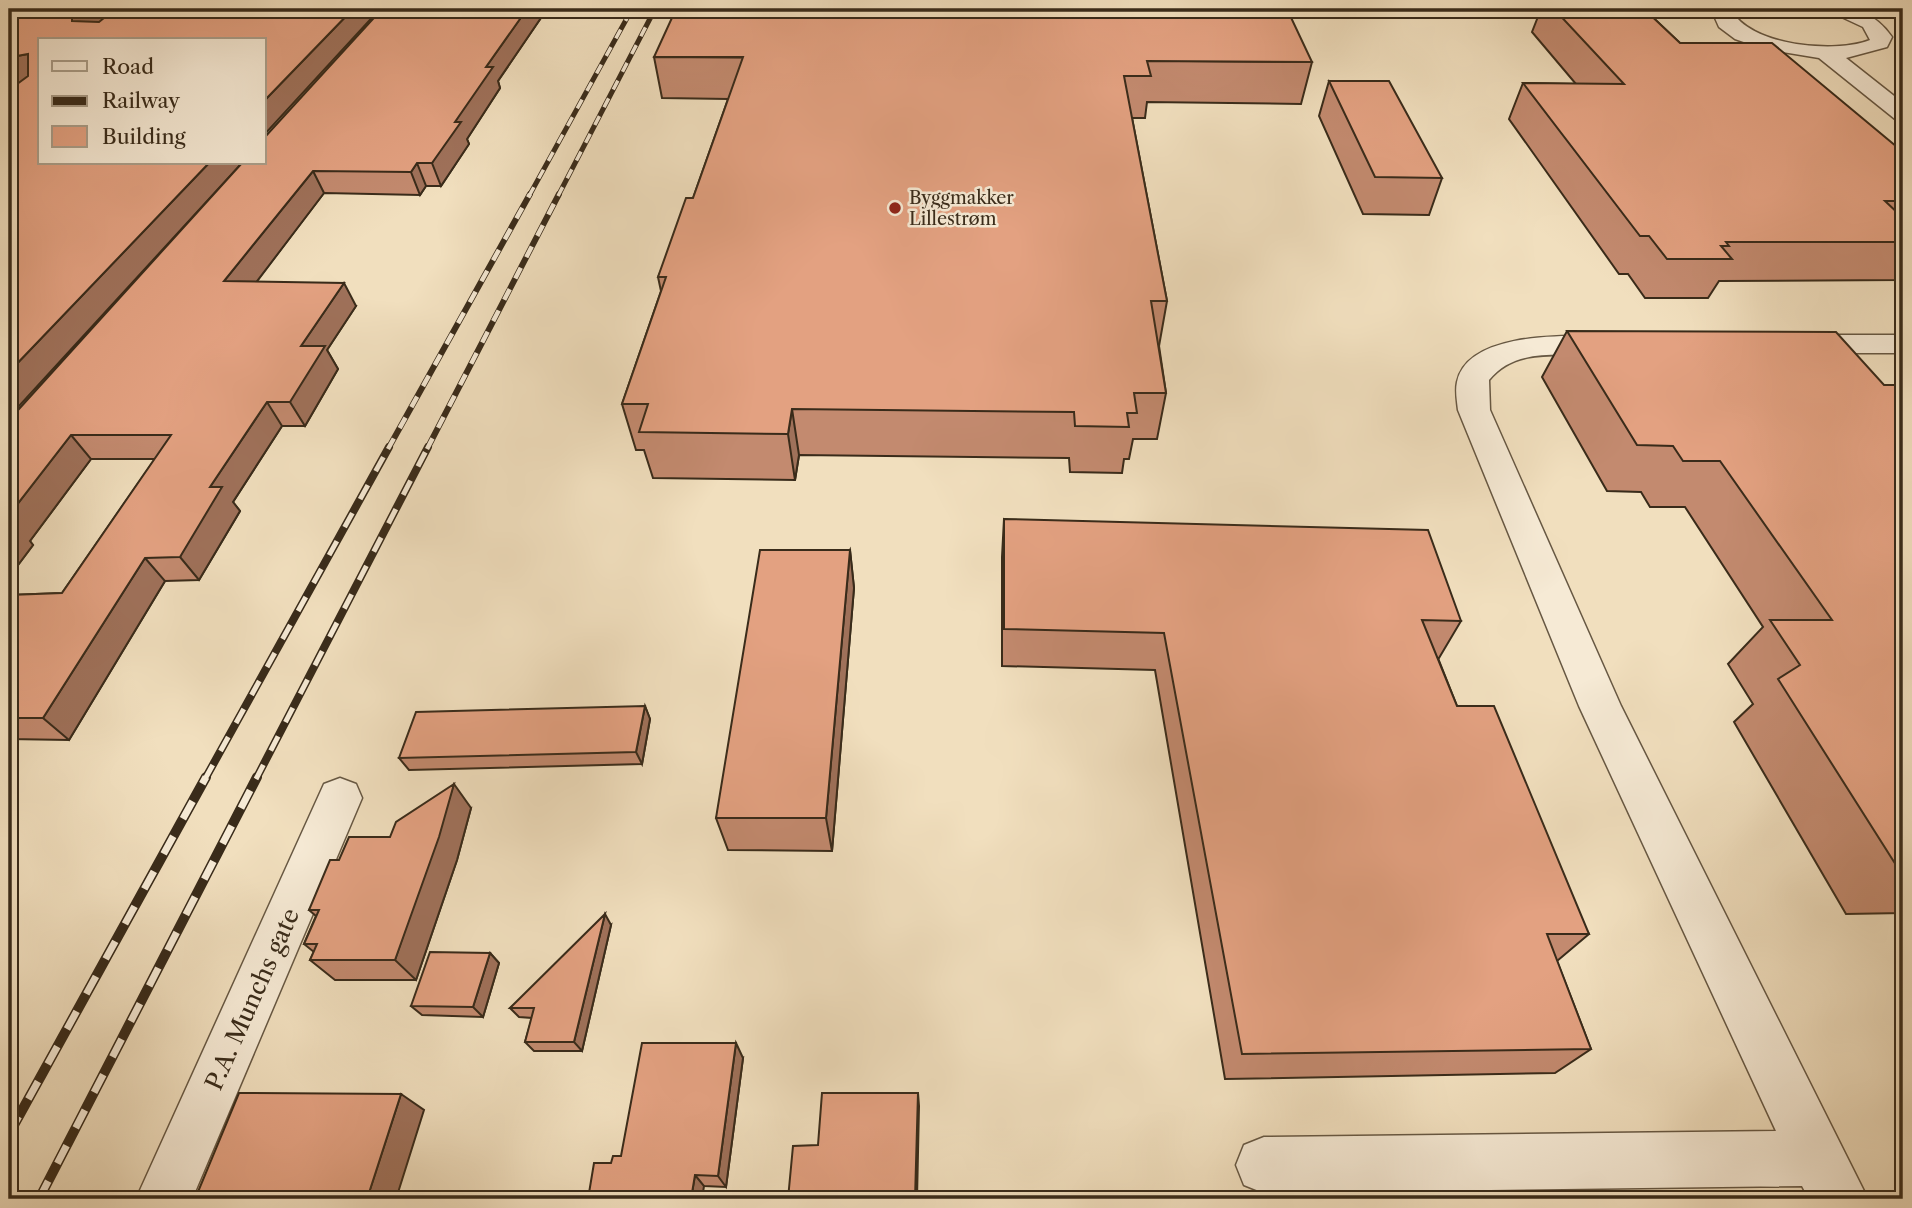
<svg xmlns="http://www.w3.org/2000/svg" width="1912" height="1208" viewBox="0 0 1912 1208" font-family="'Libre Caslon Text',serif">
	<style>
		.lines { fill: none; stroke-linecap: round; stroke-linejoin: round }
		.minor-casing { stroke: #675843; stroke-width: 3 }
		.minor { fill: #f6ead5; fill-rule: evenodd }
		.rail-far3-casing { stroke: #392b1a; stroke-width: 5 }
		.rail-far2-casing { stroke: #392b1a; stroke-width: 6 }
		.rail-far1-casing { stroke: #392b1a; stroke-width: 8 }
		.rail-casing { stroke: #392b1a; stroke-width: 10 }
		.rail-far3 { stroke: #f6ead5; stroke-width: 3.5; stroke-dasharray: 10; stroke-linecap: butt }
		.rail-far2 { stroke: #f6ead5; stroke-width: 4.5; stroke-dasharray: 12; stroke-linecap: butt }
		.rail-far1 { stroke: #f6ead5; stroke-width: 5; stroke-dasharray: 16; stroke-linecap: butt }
		.rail { stroke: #f6ead5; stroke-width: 7; stroke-dasharray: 20; stroke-linecap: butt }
		.wall { fill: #c38a6f; stroke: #392b1a; stroke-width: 2 }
		.shaded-wall { fill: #9f715a; stroke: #392b1a; stroke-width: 2 }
		.building { fill: #e3a181; stroke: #392b1a; stroke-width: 2 }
		.poi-dot { fill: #8f2418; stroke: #f6ead5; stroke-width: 2.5 }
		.labels { text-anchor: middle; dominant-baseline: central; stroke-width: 5; stroke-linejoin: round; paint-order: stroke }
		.far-poi-label { font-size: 18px; fill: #392b1a; stroke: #f6ead5; text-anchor: start }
		.near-street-label { font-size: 24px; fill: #392b1a; stroke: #f6ead5 }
	</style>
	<rect width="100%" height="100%" fill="#f1dfbe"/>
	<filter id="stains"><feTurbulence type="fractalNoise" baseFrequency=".00286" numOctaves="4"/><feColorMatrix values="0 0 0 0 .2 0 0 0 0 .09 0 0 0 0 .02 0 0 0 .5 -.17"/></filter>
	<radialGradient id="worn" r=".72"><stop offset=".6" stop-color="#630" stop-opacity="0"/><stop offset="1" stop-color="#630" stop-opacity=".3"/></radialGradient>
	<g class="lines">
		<defs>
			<path id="minor" d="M1711 9H1731C1748 46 1836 54 1870 40L1863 27 1833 13 1830 9C1858 9 1875 13 1892 37L1887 47 1846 58 1903 103V121L1895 119 1819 58 1764 49 1735 39 1719 27Z
				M1794 335H1903V353H1794L1783 351 1779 344 1783 337Z
				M1611 336 1622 338 1626 345 1622 352C1579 362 1521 340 1489 380L1490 410 1621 706 1868 1199H1809L1802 1186 1264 1193 1244 1185 1236 1165 1244 1145 1264 1137 1776 1131 1579 706 1458 410C1457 401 1455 391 1457 382 1468 330 1571 336 1611 336Z
				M340 778 356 784 362 798 192 1199H136L324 784Z"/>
		</defs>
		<!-- minor casing -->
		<use href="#minor" class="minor-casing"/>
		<!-- minor -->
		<use href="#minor" class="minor"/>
		<defs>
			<path id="rail-far3" d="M529 196 632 9
				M558 196 655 9"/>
			<path id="rail-far2" d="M388 449 530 194
				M427 449 559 194"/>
			<path id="rail-far1" d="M205 779 389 447
				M256 779 428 447"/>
			<path id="rail" d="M9 1134 206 777
				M39 1199 257 777"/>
		</defs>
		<!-- rail-far3 casing -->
		<use href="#rail-far3" class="rail-far3-casing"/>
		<!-- rail-far2 casing -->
		<use href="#rail-far2" class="rail-far2-casing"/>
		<!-- rail-far1 casing -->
		<use href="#rail-far1" class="rail-far1-casing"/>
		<!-- rail casing -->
		<use href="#rail" class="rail-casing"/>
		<!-- rail-far3 -->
		<use href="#rail-far3" class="rail-far3"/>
		<!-- rail-far2 -->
		<use href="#rail-far2" class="rail-far2"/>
		<!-- rail-far1 -->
		<use href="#rail-far1" class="rail-far1"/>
		<!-- rail -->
		<use href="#rail" class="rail"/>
	</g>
	<!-- wall -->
	<path class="wall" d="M382 9H547L498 81 500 88 467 139 469 144 441 186H426L420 195 324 193 256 282 356 306 327 350 338 369 305 426H282L233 502 240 511 199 580 165 581 69 740 9 739V595L62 593 155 459H91L30 541 33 545 9 577V420Z
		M1541 9H1644L1680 43 1903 152V276L1900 280 1719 281 1708 298H1645L1628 274H1619L1509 119 1523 83 1576 84 1532 32Z
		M1885 9H1903V23Z
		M654 57 1312 62 1301 104 1147 102 1145 118H1132L1167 301 1159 346 1166 393 1157 439H1133L1129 459H1124L1122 473 1070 472 1069 458 799 455 795 480 653 478 644 450H636L622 404 661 291 658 277 693 198 728 99 662 98Z
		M1329 81 1442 178 1429 215 1363 214 1319 116Z
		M1567 331 1884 385H1903V913L1846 914 1734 722 1753 704 1728 664 1763 627 1685 507H1650L1641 492 1607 491 1542 377Z
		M1004 519 1461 621 1439 658H1438L1457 706 1589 934 1557 961 1591 1049 1555 1073 1225 1079 1155 670 1002 666V557Z
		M850 550 854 588 832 851 728 850 716 818Z
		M645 706 650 719 642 764 409 770 399 758Z
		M471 808 457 860 416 980H335L310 960 314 952 304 944 316 916 309 910 339 860 390 837Z
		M611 925 582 1051H534L525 1042 532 1018 519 1017 510 1008Z
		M490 953 499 963 483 1017 422 1015 411 1006Z
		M743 1058 726 1187 704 1186 611 1163 621 1156Z"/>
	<!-- shaded-wall -->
	<path class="shaded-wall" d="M83 9H120L84 38 72 21V18Z
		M353 9H380L264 135V101Z
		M527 9H547L498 81 500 88 467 139 469 144 441 186 432 163 486 67Z
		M28 54 40 73 9 94V62L17 56Z
		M209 163H242L9 417V372Z
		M417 163 426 186 420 195 411 172Z
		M313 171 324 193 239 305 224 281Z
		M344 283 356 306 327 350 338 369 305 426 290 402 301 346Z
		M267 402 282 426 233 502 240 511 199 580 180 557 210 487Z
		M792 409 799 455 795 480 788 434Z
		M71 435 91 459 30 541 33 545 9 577V515Z
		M850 550 854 588 832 851 826 818Z
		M145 558 165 581 69 740 43 718Z
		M645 706 650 719 642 764 636 752Z
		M454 784 471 808 457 860 416 980 395 960Z
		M605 914 611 925 582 1051 574 1042Z
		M490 953 499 963 483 1017 473 1007Z
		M736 1043 743 1058 726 1187 718 1176Z
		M918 1093 919 1106 917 1199H915Z
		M401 1094 424 1110 396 1199H367Z
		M695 1175 704 1186 702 1199H691Z"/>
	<!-- building -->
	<path class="building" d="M9 9H83L72 18V21L99 22 115 9H353L264 101V40H40V163H209L9 372V100L14 96H9V90L28 76V54L17 56 9 62Z
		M382 9H527L486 67H493L455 122H461L432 163H417L411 172 313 171 224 281 344 283 301 346H325L290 402H267L210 487H222L180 557 145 558 43 718H9V595L62 593 171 435H71L9 515V420L242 163H264V138Z
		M676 9H1287L1312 62 1147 61 1151 76H1124L1167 301H1151L1166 393H1134L1137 413H1127L1129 427 1075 426 1074 412 792 409 788 434 639 432 648 404H622L666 277H658L686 198H693L743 57H654Z
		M1554 9H1644L1680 43H1772L1903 152V201H1885L1903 218V242H1726L1729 246H1721L1732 259H1667L1649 236H1640L1523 83 1624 84Z
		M1329 81H1389L1442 178 1375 177Z
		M1567 331 1836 332 1884 385H1903V876L1778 679 1800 665 1770 620H1832L1720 461H1683L1673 446 1637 445Z
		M1004 519 1428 530 1461 621 1422 620 1457 706H1494L1589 934H1547L1591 1049 1242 1054 1164 633 1004 629Z
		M760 550H850L826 818H716Z
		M645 706 636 752 399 758 416 712Z
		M454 784 439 837 395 960H310L317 944H304L319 910H309L330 860H339L349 837H390L396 822Z
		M605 914 574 1042H525L534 1008H510Z
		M430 952 490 953 473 1007 411 1006Z
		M642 1043H736L718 1176 695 1175 691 1199H588L594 1163H611L613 1156H621Z
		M239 1093 401 1094 367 1199H195Z
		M822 1093H918L915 1199H788L793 1146 818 1145Z"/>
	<!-- markers -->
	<circle class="poi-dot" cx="895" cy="208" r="7"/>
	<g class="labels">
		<!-- far-poi labels -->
		<g class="far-poi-label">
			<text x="909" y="198">Byggmakker<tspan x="909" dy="21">Lillestrøm</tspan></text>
		</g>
		<!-- near-street labels -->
		<g class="near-street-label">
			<text transform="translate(252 999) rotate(-66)">P.A. Munchs gate</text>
		</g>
	</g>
	<!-- margin -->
	<rect width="1912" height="1208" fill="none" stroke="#f1dfbe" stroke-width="35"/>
	<rect x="10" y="10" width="1891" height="1187" fill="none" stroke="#392b1a" stroke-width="3.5"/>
	<rect x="18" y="18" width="1877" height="1173" fill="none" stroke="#392b1a" stroke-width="2"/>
	<!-- legend -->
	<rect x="38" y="38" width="228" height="126" fill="#f6ead5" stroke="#aa9e8a" stroke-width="2"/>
	<rect x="52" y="61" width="35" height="10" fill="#f6ead5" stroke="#aa9e8a" stroke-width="2"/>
	<text x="102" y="74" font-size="21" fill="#392b1a">Road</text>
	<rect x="52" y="96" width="35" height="10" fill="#392b1a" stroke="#aa9e8a" stroke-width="2"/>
	<text x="102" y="108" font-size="21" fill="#392b1a">Railway</text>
	<rect x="52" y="126" width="35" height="21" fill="#e3a181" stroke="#aa9e8a" stroke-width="2"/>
	<text x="102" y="144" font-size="21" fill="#392b1a">Building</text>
	<rect width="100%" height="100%" filter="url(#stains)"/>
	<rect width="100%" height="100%" fill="url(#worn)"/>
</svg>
